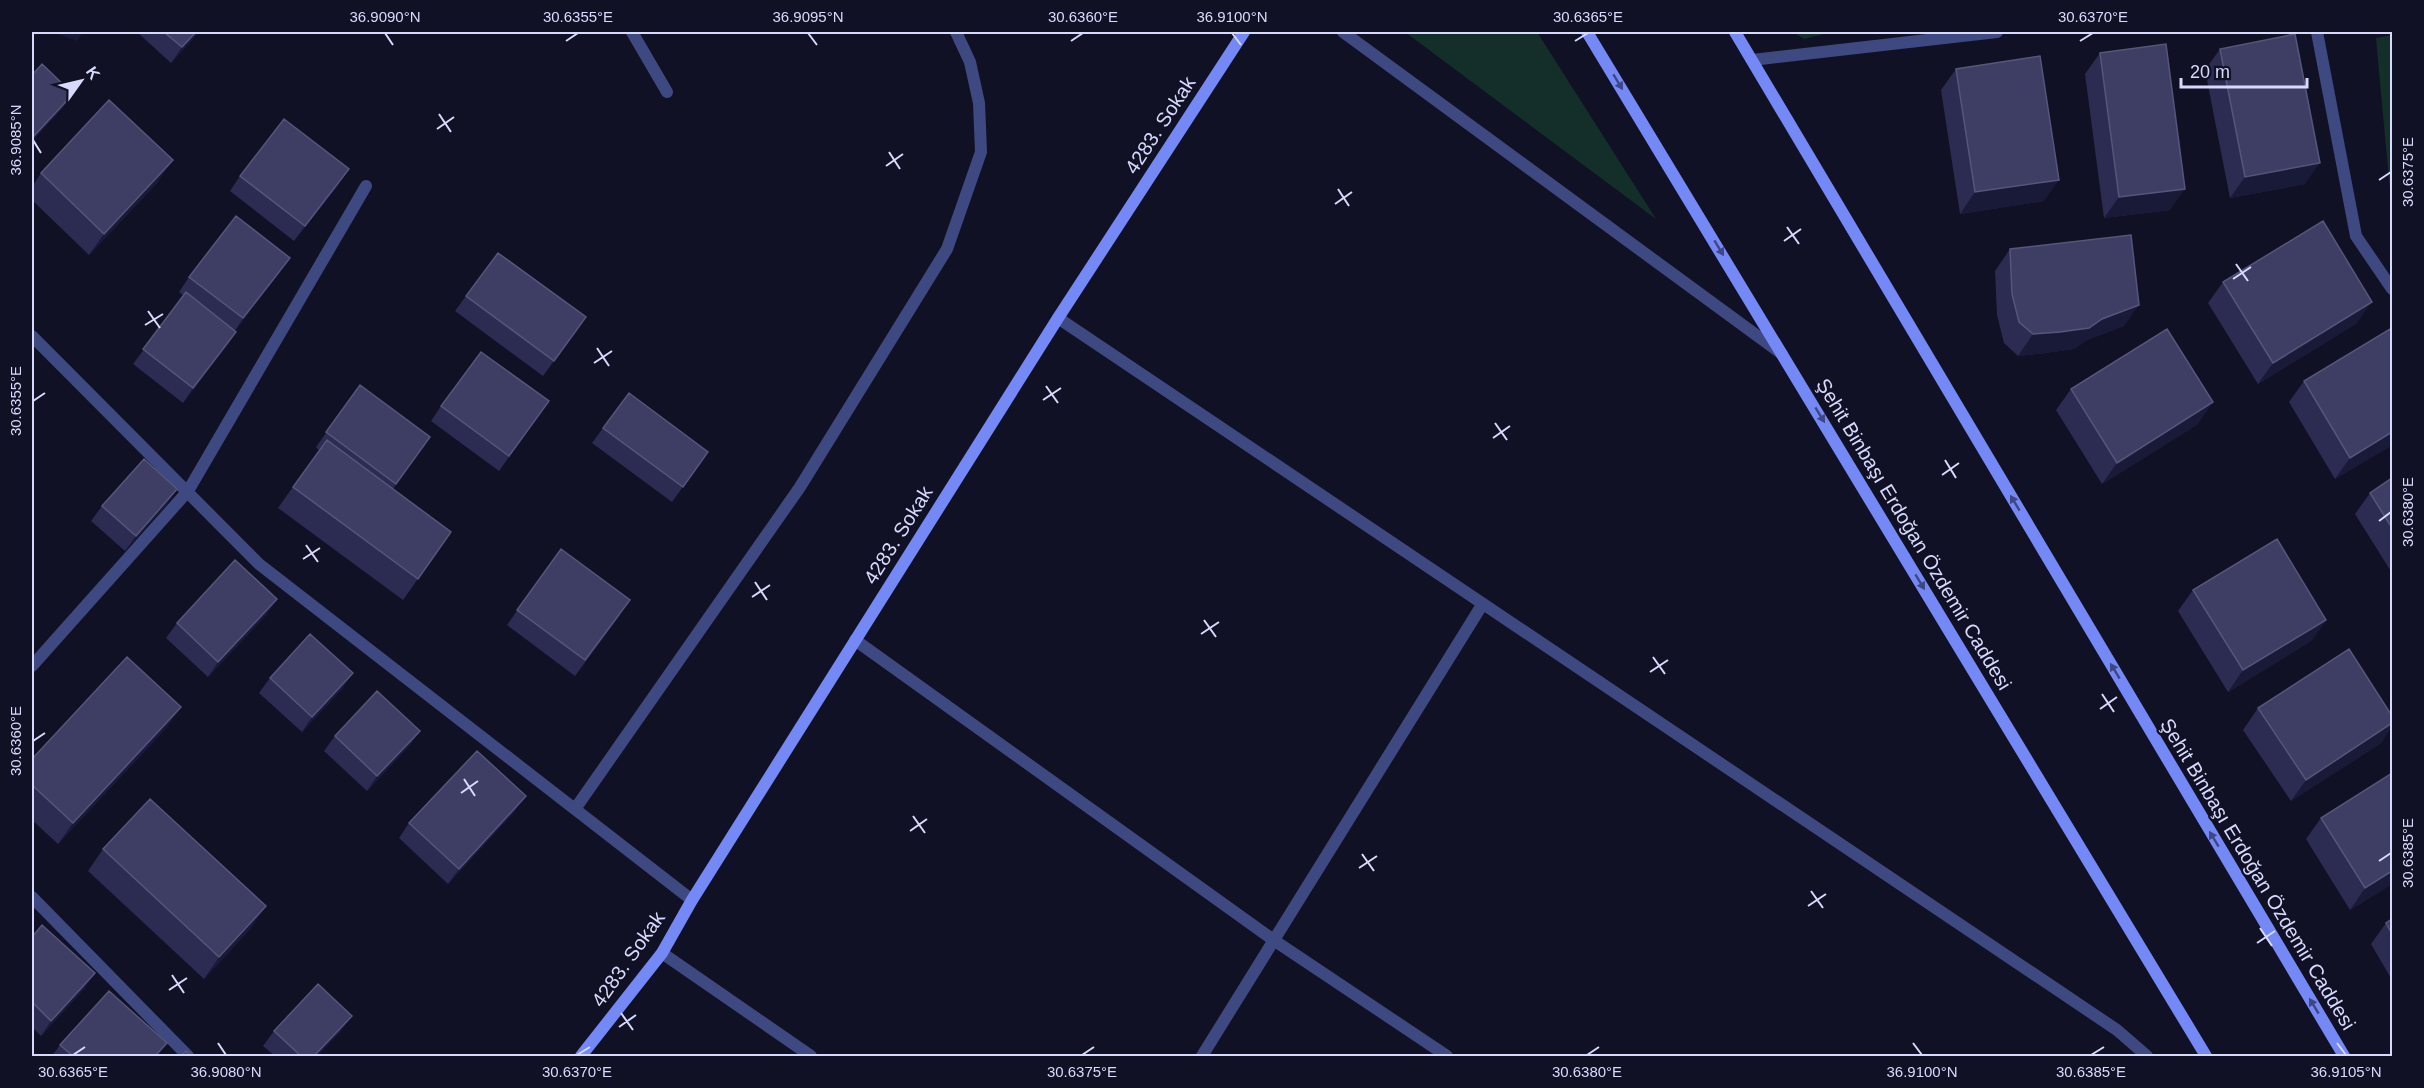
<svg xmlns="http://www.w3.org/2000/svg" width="2424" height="1088" viewBox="0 0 2424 1088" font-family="Helvetica,sans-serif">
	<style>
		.green { fill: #142f29 }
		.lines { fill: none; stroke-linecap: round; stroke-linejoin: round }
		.street { stroke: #3f4981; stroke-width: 12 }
		.secondary { stroke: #7589f6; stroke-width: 12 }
		.wall { fill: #2c2b52 }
		.shaded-wall { fill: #191938 }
		.building { fill: #3e3e64; stroke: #56567c; stroke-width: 1.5 }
		.oneway { fill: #3e4783 }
		.ticks { fill: none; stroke: #d7dafc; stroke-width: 2 }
		.labels { text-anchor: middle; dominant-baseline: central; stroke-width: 4.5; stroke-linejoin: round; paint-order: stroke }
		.street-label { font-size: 20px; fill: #d7dafc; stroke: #111125 }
		.neatline { fill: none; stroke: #d7dafc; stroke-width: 2 }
		.ticks-label { font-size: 15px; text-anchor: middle; fill: #d7dafc }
	</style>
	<rect width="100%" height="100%" fill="#111125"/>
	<!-- green -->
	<path class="green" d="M1405 32H1537L1656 219Z
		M1793 32H1831L1804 39Z
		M2392 35V213L2376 38Z"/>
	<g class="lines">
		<!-- street -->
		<path class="street" d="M632 32 667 92
			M1343 32 1782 354
			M2317 32 2356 236 2392 289
			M1752 60 1997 32
			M1058 318 2117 1030 2147 1056
			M32 336 259 564 692 900
			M855 640 1275 941 1447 1056
			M32 666 188 491 366 186
			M575 809 800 487 947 249 981 152 979 103 970 62 956 32
			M32 897 188 1056
			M662 953 811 1056
			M1202 1056 1482 605"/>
		<!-- secondary -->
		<path class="secondary" d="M1587 32 2206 1056
			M1735 32 2344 1056
			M581 1056 662 953 692 900 1058 318 1244 32"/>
	</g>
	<!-- wall -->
	<path class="wall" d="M137 32H199L171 63Z
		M2220 49 2305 184 2230 198 2205 70Z
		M2100 53 2170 210 2104 218 2085 74Z
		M1956 69 2044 201 1960 214 1941 90Z
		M41 173 158 182 89 255 32 200V187Z
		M240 176 339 184 294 241 230 191Z
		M2010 249 2124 326 2087 340 2074 349 2045 353 2018 356 2004 343 1997 315 1995 271Z
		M290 258 235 331 236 332 226 347 183 403 133 364 184 296 179 292 189 277Z
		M2223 282 2357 323 2258 384 2208 303Z
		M466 296 586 317 543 376 455 311Z
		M2392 333V445L2335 479 2289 402 2304 381Z
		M360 385 430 437 393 489 451 532 403 600 278 508 319 450 316 447Z
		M2071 389 2198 424 2102 484 2056 410Z
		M549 401 499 471 431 421 441 406Z
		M603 428 708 452 672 502 592 443Z
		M2392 478V573L2355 514 2370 493Z
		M177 489 167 504 125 551 91 521 102 506Z
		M561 549 620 615 575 676 507 625Z
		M2193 590 2326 620 2311 641 2228 692 2178 611Z
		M277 599 266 615 208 677 166 638 177 623Z
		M270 678 343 688 302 732 259 693Z
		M181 707 166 728 58 844 32 820V759Z
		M2258 708 2392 716V726L2381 743 2291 801 2243 730Z
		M420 731 409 746 367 791 324 751 335 736Z
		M515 811 448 884 399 838 409 823Z
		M2321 818 2392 884 2350 910 2306 839Z
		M103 849 251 928 204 979 88 871Z
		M2392 919V980L2371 944 2386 923Z
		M32 937 85 988 41 1036 32 1027Z
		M274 1031H341L317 1056H275L263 1046Z
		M60 1045 158 1056H52Z"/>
	<!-- shaded-wall -->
	<path class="shaded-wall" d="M53 32H83L77 41Z
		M196 32H199L171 63 182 47Z
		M73 94 62 109 32 142V138Z
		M173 160 158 182 89 255 104 234Z
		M2320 163 2305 184 2230 198 2245 177Z
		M349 169 339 184 294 241 305 226Z
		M2059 180 2044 201 1960 214 1975 192Z
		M2185 189 2170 210 2104 218 2119 197Z
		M290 258 279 273 233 334 243 318Z
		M2372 302 2357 323 2258 384 2273 363Z
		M2139 305 2124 326 2087 340 2074 349 2045 353 2018 356 2033 334Z
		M236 332 226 347 183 403 193 388Z
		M2213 402 2198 424 2102 484 2117 463Z
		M2392 432V445L2335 479 2350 458Z
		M177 489 167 504 125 551 136 536Z
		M277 599 266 615 208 677 218 662Z
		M2326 620 2311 641 2228 692 2243 670Z
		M353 673 343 688 302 732 312 717Z
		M181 707 166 728 58 844 73 823Z
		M2392 723V726L2381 743 2291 801 2306 780Z
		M420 731 409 746 367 791 377 776Z
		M526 796 515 811 448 884 459 869Z
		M2392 871V884L2350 910 2365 888Z
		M266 906 251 928 204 979 219 957Z
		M95 973 85 988 41 1036 51 1021Z
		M352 1016 341 1031 317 1056H314Z
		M167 1043 158 1056H155Z"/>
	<!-- building -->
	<path class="building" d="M164 32H196L182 47Z
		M2295 34 2320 163 2245 177 2220 49Z
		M2166 44 2185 189 2119 197 2100 53Z
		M2040 56 2059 180 1975 192 1956 69Z
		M42 64 73 94 32 138V75Z
		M109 100 173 160 104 234 41 173Z
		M284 119 349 169 305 226 240 176Z
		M236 216 290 258 243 318 189 277Z
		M2323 221 2372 302 2273 363 2223 282Z
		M2131 235 2139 305 2102 319 2089 328 2060 332 2033 334 2019 322 2012 294 2010 249Z
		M498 253 586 317 554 361 466 296Z
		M186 292 236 332 193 388 143 349Z
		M2167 329 2213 402 2117 463 2071 389Z
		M2390 329 2392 333V432L2350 458 2304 381Z
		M481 352 549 401 509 456 441 406Z
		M360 385 430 437 396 484 326 432Z
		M629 393 708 452 683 487 603 428Z
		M327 440 451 532 418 579 293 487Z
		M144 459 177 489 136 536 102 506Z
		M2392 478V528L2370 493Z
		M2277 539 2326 620 2243 670 2193 590Z
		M561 549 630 600 585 660 517 610Z
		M235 560 277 599 218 662 177 623Z
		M310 634 353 673 312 717 270 678Z
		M2349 649 2392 716V723L2306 780 2258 708Z
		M127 657 181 707 73 823 32 785V759Z
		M377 691 420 731 377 776 335 736Z
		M477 751 526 796 459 869 409 823Z
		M2392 773V871L2365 888 2321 818Z
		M150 799 266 906 219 957 103 849Z
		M2392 919V934L2386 923Z
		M42 925 95 973 51 1021 32 1002V937Z
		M318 984 352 1016 314 1056H301L274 1031Z
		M109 991 167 1043 155 1056H73L60 1045Z
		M186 1051 191 1056H181Z"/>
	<!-- one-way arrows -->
	<defs><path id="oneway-solid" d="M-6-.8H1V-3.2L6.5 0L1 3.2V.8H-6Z" transform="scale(1.5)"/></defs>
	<g class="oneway">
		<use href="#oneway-solid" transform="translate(1618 82) rotate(59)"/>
		<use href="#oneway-solid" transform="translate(1719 248) rotate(59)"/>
		<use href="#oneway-solid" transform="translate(1820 415) rotate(59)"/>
		<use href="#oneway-solid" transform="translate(2015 503) rotate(-121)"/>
		<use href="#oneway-solid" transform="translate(1920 582) rotate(59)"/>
		<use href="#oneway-solid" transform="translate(2115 671) rotate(-121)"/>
		<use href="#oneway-solid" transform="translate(2214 839) rotate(-121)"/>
		<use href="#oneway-solid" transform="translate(2314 1006) rotate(-121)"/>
	</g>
	<!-- ticks -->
	<path class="ticks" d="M385 33 393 45M808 33 817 45M1232 33 1241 45M566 41 578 33M1071 41 1083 33M1575 41 1588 33M2080 41 2093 33M439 114 451 132M437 129 454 117M33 140 41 153M889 152 900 169M886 166 903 154M2379 180 2391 172M1338 189 1349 206M1335 204 1352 192M1787 227 1799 244M1784 241 1801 229M2236 264 2248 281M2233 279 2251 267M148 311 160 328M145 325 163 314M597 348 609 366M594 363 612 351M1046 386 1058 403M1043 400 1061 388M33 401 45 393M1495 423 1507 440M1493 438 1510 426M1945 460 1956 478M1942 475 1959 463M2379 521 2391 512M306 545 318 562M303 559 320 548M755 582 767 600M752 597 770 585M1204 620 1216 637M1201 634 1219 622M1653 657 1665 674M1650 672 1668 660M2102 694 2114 712M2100 709 2117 697M33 741 45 733M464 779 475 796M461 793 478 781M913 816 925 833M910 831 927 819M1362 854 1374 871M2379 861 2391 853M1359 868 1377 856M1811 891 1823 908M1808 906 1826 894M2260 928 2272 946M2257 943 2275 931M172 975 184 993M169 990 187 978M621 1013 633 1030M619 1027 636 1015M218 1043 226 1055M1913 1043 1922 1055M2337 1043 2346 1055M73 1055 85 1047M577 1055 590 1047M1082 1055 1094 1047M1587 1055 1599 1047M2091 1055 2104 1047"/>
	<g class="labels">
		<!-- street labels -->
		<g class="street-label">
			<text transform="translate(1160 125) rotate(-57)">4283. Sokak</text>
			<text transform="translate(1914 534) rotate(59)">Şehit Binbaşı Erdoğan Özdemir Caddesi</text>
			<text transform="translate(898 535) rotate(-58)">4283. Sokak</text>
			<text transform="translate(2258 874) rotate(59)">Şehit Binbaşı Erdoğan Özdemir Caddesi</text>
			<text transform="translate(628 959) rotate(-55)">4283. Sokak</text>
		</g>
	</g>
	<!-- border -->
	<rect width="2424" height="1088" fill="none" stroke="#111125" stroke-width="66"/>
	<!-- north arrow -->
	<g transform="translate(81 81) rotate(56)" stroke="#111125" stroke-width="4.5" paint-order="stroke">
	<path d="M0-4.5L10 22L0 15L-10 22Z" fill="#d7dafc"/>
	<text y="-9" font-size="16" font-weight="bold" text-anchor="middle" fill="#d7dafc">K</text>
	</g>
	<!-- scale -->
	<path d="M2181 78v9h126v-9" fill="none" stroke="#d7dafc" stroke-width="3"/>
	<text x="2190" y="78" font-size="18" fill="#d7dafc" stroke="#111125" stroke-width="4.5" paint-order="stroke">20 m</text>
	<rect x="33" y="33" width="2358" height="1022" class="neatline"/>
	<g class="ticks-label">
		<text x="385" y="22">36.9090°N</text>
		<text x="578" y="22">30.6355°E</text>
		<text x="808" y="22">36.9095°N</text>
		<text x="1083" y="22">30.6360°E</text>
		<text x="1232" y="22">36.9100°N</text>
		<text x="1588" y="22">30.6365°E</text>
		<text x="2093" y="22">30.6370°E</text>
		<text transform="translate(16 140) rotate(-90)" y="5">36.9085°N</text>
		<text transform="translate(2408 172) rotate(-90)" y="5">30.6375°E</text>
		<text transform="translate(16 401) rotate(-90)" y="5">30.6355°E</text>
		<text transform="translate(2408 512) rotate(-90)" y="5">30.6380°E</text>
		<text transform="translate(16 741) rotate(-90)" y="5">30.6360°E</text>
		<text transform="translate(2408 853) rotate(-90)" y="5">30.6385°E</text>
		<text x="73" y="1077">30.6365°E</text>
		<text x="226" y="1077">36.9080°N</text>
		<text x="577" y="1077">30.6370°E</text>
		<text x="1082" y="1077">30.6375°E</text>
		<text x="1587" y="1077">30.6380°E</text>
		<text x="1922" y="1077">36.9100°N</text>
		<text x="2091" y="1077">30.6385°E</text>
		<text x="2346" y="1077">36.9105°N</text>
	</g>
</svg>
